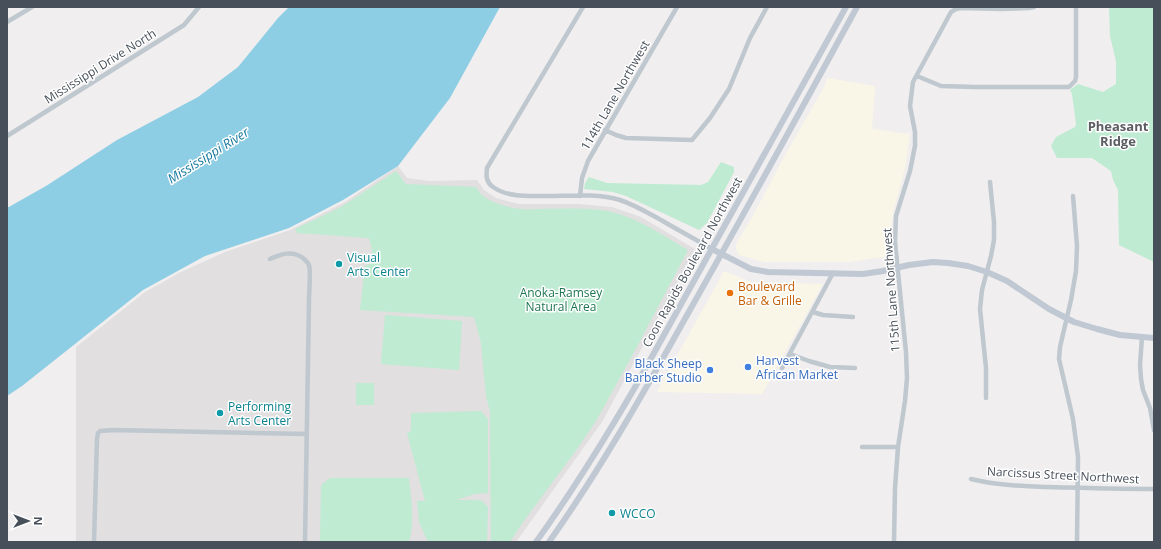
<svg xmlns="http://www.w3.org/2000/svg" width="1161" height="549" viewBox="0 0 1161 549" font-family="'Open Sans',sans-serif">
	<style>
		.commercial { fill: #faf6e7 }
		.education { fill: #e1dfdf }
		.green { fill: #beebd2 }
		.water { fill: #8ecee5 }
		.lines { fill: none; stroke-linecap: round; stroke-linejoin: round }
		.street { stroke: #bfc7cf; stroke-width: 4.5 }
		.secondary { stroke: #bfc8d3; stroke-width: 6 }
		.culture-dot { fill: #0f9aa8; stroke: #fff; stroke-width: 1.5 }
		.food-dot { fill: #e8710a; stroke: #fff; stroke-width: 1.5 }
		.shop-dot { fill: #3f7fe0; stroke: #fff; stroke-width: 1.5 }
		.labels { text-anchor: middle; dominant-baseline: central; stroke-width: 3; stroke-linejoin: round; paint-order: stroke }
		.street-label { font-size: 12px; fill: #47505a; stroke: #fff }
		.culture-label { font-size: 12px; fill: #0d838f; stroke: #fff; text-anchor: start }
		.food-label { font-size: 12px; fill: #c56008; stroke: #fff; text-anchor: start }
		.park-label { font-size: 12px; fill: #1d764f; stroke: #fff }
		.shop-label { font-size: 12px; fill: #366cbe; stroke: #fff; text-anchor: start }
		.neighbourhood-label { font-size: 13px; font-weight: bold; fill: #5b5d62; stroke: #fff }
		.water-label { font-size: 13px; font-style: italic; fill: #16799e; stroke: #fff }
	</style>
	<rect width="100%" height="100%" fill="#f0eeee"/>
	<!-- commercial -->
	<path class="commercial" d="M828 78 875 86 872 129 910 134 905 168 893 213 889 240 891 256 849 262H764L739 255 736 249V244L754 214 779 166 823 89Z
		M724 271 751 282 823 284 762 394 657 392Z"/>
	<!-- education -->
	<path class="education" d="M398 166 407 178 429 181 477 180 484 190 496 198 519 204H579L612 207 641 217 695 249 602 422 516 542H76V347L145 292 183 271 225 252 290 230 345 202Z"/>
	<!-- green -->
	<path class="green" d="M1109 7H1154V265L1152 261 1119 245 1118 190 1113 180 1111 171 1092 158H1057L1051 146 1056 137 1075 127 1076 124 1072 94 1070 90 1078 84 1103 92 1116 84V61L1110 36Z
		M721 162 734 167V172L707 223 699 230 626 196 613 192 584 189 585 183 589 177 607 183 701 185 708 182Z
		M396 171 406 184 476 187C483 202 506 207 521 209 527 210 533 209 539 209 561 209 591 207 612 212 640 219 664 236 688 250L632 356 596 421 577 449 523 522 510 542H491L490 411 486 396 481 343 474 317 360 310 365 266 372 263V250L369 238 297 233 295 229 341 207Z
		M385 315 462 321 459 370 381 364Z
		M356 383H374V405H356Z
		M481 411 488 419V493L474 494 456 500H481L488 507 487 542H428L419 522 417 501H425L407 433 411 431V413Z
		M330 478H409C411 499 415 521 409 542H320L321 485Z"/>
	<!-- water -->
	<path class="water" d="M289 7H500L450 98 398 166 343 200 289 228 205 256 143 290 22 386 7 396V208L46 186 117 140 198 97 238 67 278 18Z"/>
	<g class="lines">
		<!-- street -->
		<path class="street" d="M583 7 487 168C486 176 486 182 493 187 507 197 527 196 543 196 568 196 596 193 620 200 635 205 648 213 661 220 678 230 695 239 712 249
			M7 22 32 7
			M917 76 941 86 975 87H1069L1075 81 1076 77V7
			M605 130 616 135 626 138 692 140 710 118 729 89 750 38 767 7
			M7 136 184 25 199 7
			M580 196 582 178 588 161 677 7
			M1073 196 1077 246 1076 271 1071 300 1060 347 1059 359 1073 419 1078 457 1077 542
			M270 259C281 254 292 250 303 258 305 260 308 262 309 265 311 271 309 292 309 300L305 542
			M813 312 823 315 853 317
			M1142 337 1140 365 1141 379 1143 390 1150 408 1154 430
			M790 354 809 361 830 367 855 368
			M782 368 833 273
			M986 398V368L980 309 982 290 991 256 994 240V222L990 182
			M862 447H898
			M971 479C995 485 1020 486 1044 487 1081 488 1117 489 1154 489
			M94 542 97 439 98 433 100 431 113 430 307 434
			M894 542 895 488 898 447 905 401 907 378 906 352 895 242 896 216 910 171 915 146V132L910 106 913 82 951 12 956 9 961 8 1001 9 1029 8 1034 7"/>
		<!-- secondary -->
		<path class="secondary" d="M712 249 751 269 768 272 863 274 883 271 909 265 933 262 948 263 968 266 987 272 1007 281 1049 309 1074 322 1097 329 1120 335 1154 338
			M536 542C572 492 603 442 634 389L846 7
			M549 542C600 470 643 394 686 317 744 214 801 110 857 7"/>
	</g>
	<!-- markers -->
	<g class="culture-dot">
		<circle cx="339" cy="264" r="4"/>
		<circle cx="220" cy="413" r="4"/>
		<circle cx="612" cy="513" r="4"/>
	</g>
	<circle class="food-dot" cx="730" cy="293" r="4"/>
	<g class="shop-dot">
		<circle cx="748" cy="367" r="4"/>
		<circle cx="710" cy="370" r="4"/>
	</g>
	<g class="labels">
		<!-- street labels -->
		<g class="street-label">
			<text transform="translate(100 66) rotate(-32)">Mississippi Drive North</text>
			<text transform="translate(615 95) rotate(-60)">114th Lane Northwest</text>
			<text transform="translate(692 262) rotate(-61)">Coon Rapids Boulevard Northwest</text>
			<text transform="translate(891 290) rotate(-94)">115th Lane Northwest</text>
			<text transform="translate(1063 475) rotate(3)">Narcissus Street Northwest</text>
		</g>
		<!-- culture labels -->
		<g class="culture-label">
			<text x="347" y="257">Visual<tspan x="347" dy="14">Arts Center</tspan></text>
			<text x="228" y="406">Performing<tspan x="228" dy="14">Arts Center</tspan></text>
			<text x="620" y="513">WCCO</text>
		</g>
		<!-- food labels -->
		<g class="food-label">
			<text x="738" y="286">Boulevard<tspan x="738" dy="14">Bar &amp; Grille</tspan></text>
		</g>
		<!-- park labels -->
		<g class="park-label">
			<text x="561" y="292">Anoka-Ramsey<tspan x="561" dy="14">Natural Area</tspan></text>
		</g>
		<!-- shop labels -->
		<g class="shop-label">
			<text x="756" y="360">Harvest<tspan x="756" dy="14">African Market</tspan></text>
			<text x="702" y="363" text-anchor="end">Black Sheep<tspan x="702" dy="14">Barber Studio</tspan></text>
		</g>
		<!-- neighbourhood labels -->
		<g class="neighbourhood-label">
			<text x="1118" y="126">Pheasant<tspan x="1118" dy="15">Ridge</tspan></text>
		</g>
		<!-- water labels -->
		<g class="water-label">
			<text transform="translate(208 155) rotate(-32)">Mississippi River</text>
		</g>
	</g>
	<!-- border -->
	<rect width="1161" height="549" fill="none" stroke="#47505a" stroke-width="16"/>
	<!-- north arrow -->
	<g transform="translate(28 521) rotate(90)" stroke="#ffffff" stroke-width="3" paint-order="stroke">
	<path d="M0-3L7 15L0 10L-7 15Z" fill="#47505a"/>
	<text y="-6" font-size="11" font-weight="bold" text-anchor="middle" fill="#47505a">N</text>
	</g>
</svg>
